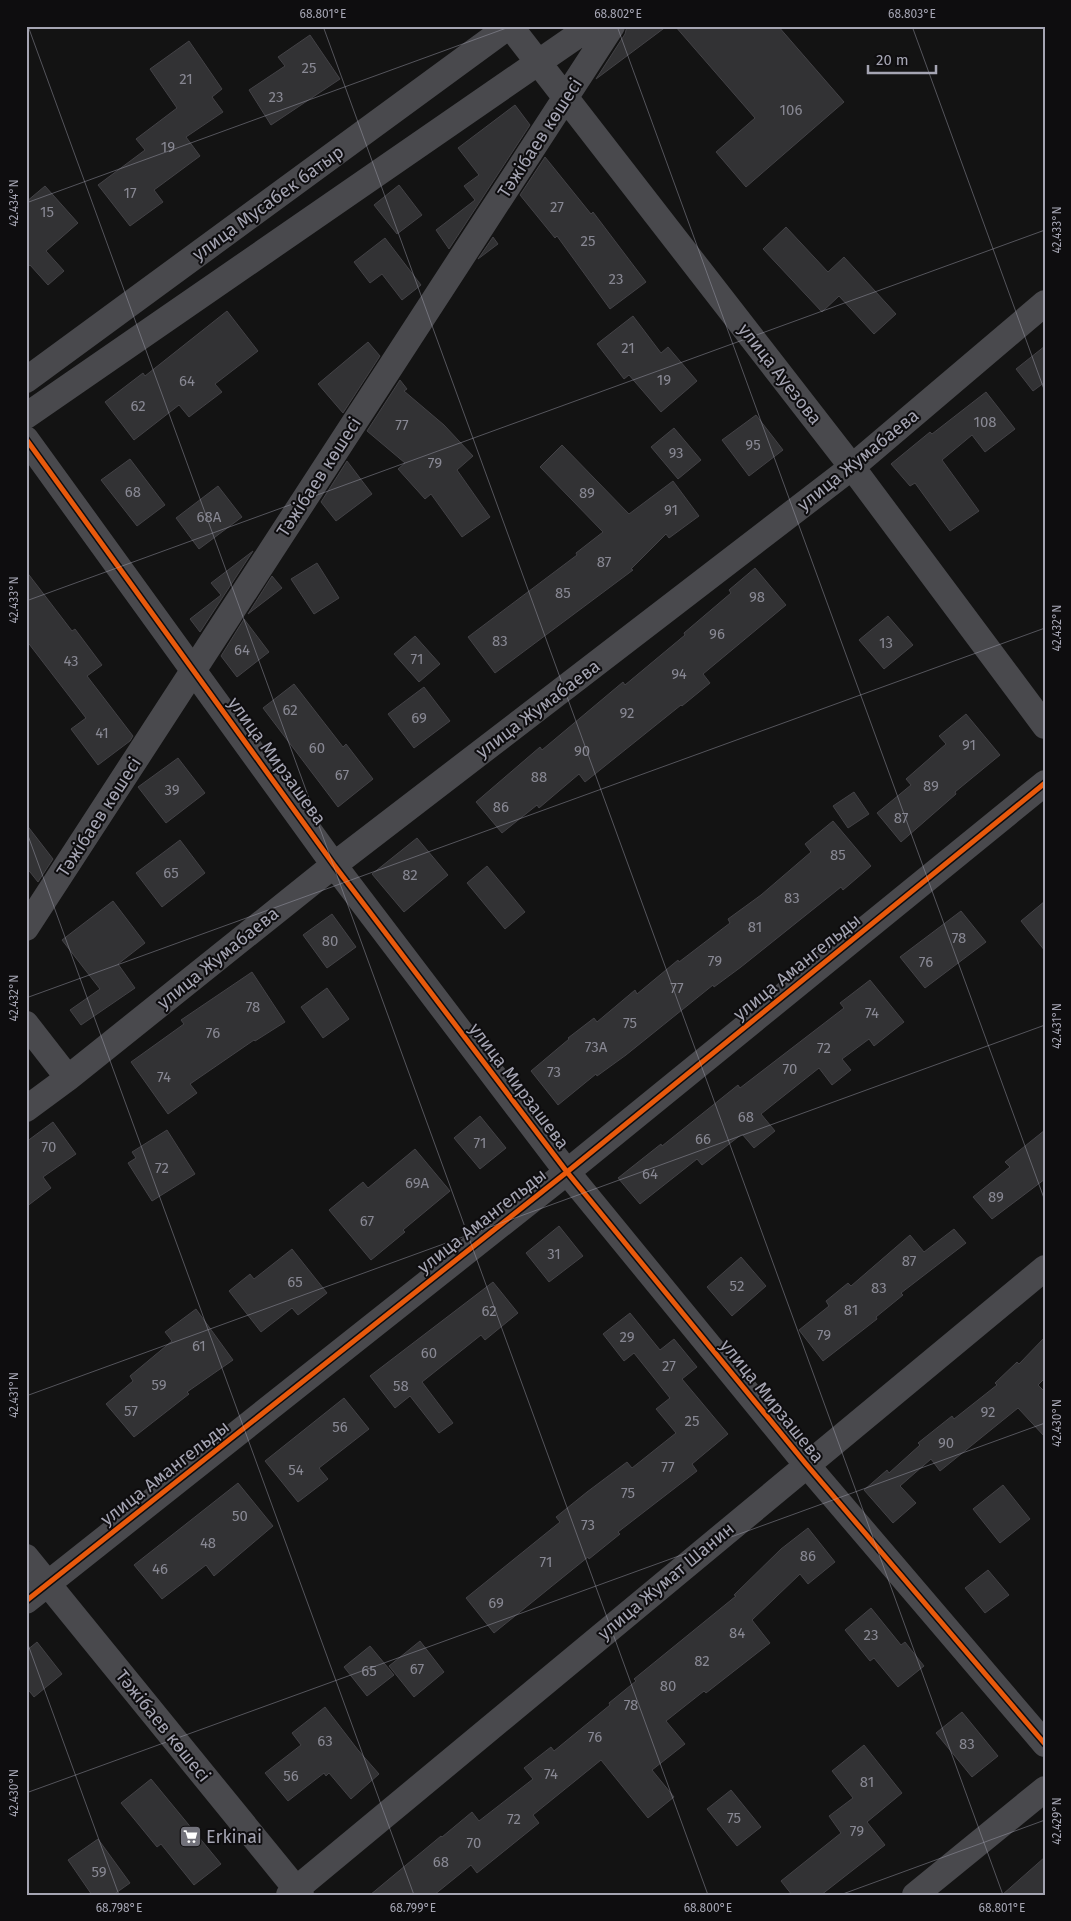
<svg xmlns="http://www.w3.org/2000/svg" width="1071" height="1921" viewBox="0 0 1071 1921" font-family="'Fira Sans',sans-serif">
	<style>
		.building { fill: #323234; stroke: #434246 }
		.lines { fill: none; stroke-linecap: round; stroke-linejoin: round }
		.minor { stroke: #49494d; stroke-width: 26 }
		.cycleway-casing { stroke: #0e0d0f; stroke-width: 8 }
		.cycleway { stroke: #e8590c; stroke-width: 5 }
		.ticks { fill: none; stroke: #a5a5b3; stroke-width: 1; stroke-opacity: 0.45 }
		.labels { text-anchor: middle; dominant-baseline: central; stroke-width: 4; stroke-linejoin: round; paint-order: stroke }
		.number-label { font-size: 15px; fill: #888893 }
		.street-label { font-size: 18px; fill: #a5a5b3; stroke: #0e0d0f }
		.poi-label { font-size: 18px; fill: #a5a5b3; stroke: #0e0d0f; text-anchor: start }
		.neatline { fill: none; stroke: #a5a5b3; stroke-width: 2 }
		.ticks-label { font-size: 12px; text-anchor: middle; fill: #a5a5b3 }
	</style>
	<rect width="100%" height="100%" fill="#131313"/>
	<!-- building -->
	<path class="building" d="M627 26H667L596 79 625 34Z
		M675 26H778L844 102 746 187 716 152 755 118Z
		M310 35 340 79 271 125 249 90 285 66 278 57Z
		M189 41 222 89 212 97 223 112 186 137 200 156 154 190 163 202 130 226 98 185 145 150 136 139 177 108 150 69Z
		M515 105 530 125 449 249 436 230 475 200 464 186 479 175 458 148Z
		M545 157 591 214 593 212 646 282 610 309 557 236 555 238 520 195Z
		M399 185 422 215 397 234 374 205Z
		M45 186 78 223 46 251 64 271 48 285 30 265 26 268V202Z
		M786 227 828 272 844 257 896 314 874 334 839 296 822 312 763 249Z
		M493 237 498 244 478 259Z
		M385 238 421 285 402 300 382 274 370 283 354 262Z
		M227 311 258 351 215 384 222 392 189 417 179 405 134 440 105 402 143 373 145 376Z
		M633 316 661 353 668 347 697 381 661 412 629 375 624 379 597 344Z
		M368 342 380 356 343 413 318 384Z
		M1045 346V382L1033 391 1016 369Z
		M400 380 407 389 404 391 444 425 473 456 457 470 490 517 462 537 431 494 425 499 398 469 405 463 367 431Z
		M986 392 1015 429 985 452 972 435 942 460 979 511 950 531 915 483 910 486 891 464 930 432 932 434Z
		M756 415 783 450 749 476 722 440Z
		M674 428 701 460 678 479 651 447Z
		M562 445 629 514 673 481 699 516 669 538 666 534 631 569 633 570 495 673 468 637 577 555 576 553 603 532 540 467Z
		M130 459 165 505 137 526 101 480Z
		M347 461 372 494 336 521 321 502Z
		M218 486 242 517 199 549 176 518Z
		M253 551 200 632 190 619 221 595 211 583Z
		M317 563 339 598 314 614 291 579Z
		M755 568 786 605 703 674 710 683 682 706 681 705 585 782 579 774 539 808 537 805 502 833 476 802 540 747 542 750 623 682 625 685 685 635 684 633 731 593 729 590Z
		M26 571 72 631 75 629 102 665 87 676 133 736 130 741 98 765 71 729 86 718 26 640Z
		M272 576 282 588 248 614Z
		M888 616 913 645 884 669 859 640Z
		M244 619 269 652 237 677 221 656Z
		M415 636 440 664 419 682 394 654Z
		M294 684 343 747 346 744 373 779 338 807 263 708Z
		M424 687 450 721 414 748 388 714Z
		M966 714 1000 755 955 792 956 794 901 842 877 813 911 785 906 779 946 744 939 736Z
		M178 758 205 793 166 823 138 787Z
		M854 792 869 814 848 828 833 806Z
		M833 821 871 866 843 890 841 887 741 967 714 987 713 985 626 1055 597 1076 596 1074 558 1105 531 1071 569 1039 568 1038 594 1018 597 1022 635 990 637 994 678 960 679 962 730 923 728 919 761 895 811 852 805 844Z
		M26 824 53 859 38 882 26 867Z
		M417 838 448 875 404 912 372 874Z
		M180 840 205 873 162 907 136 873Z
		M487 866 525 912 505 929 467 883Z
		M113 901 145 943 118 964 135 988 81 1025 70 1010 100 989 62 940Z
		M1045 901V951L1021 921Z
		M961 911 986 942 925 988 900 957Z
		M332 914 356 947 327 968 303 935Z
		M252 972 285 1022 255 1041 254 1040 190 1084 197 1093 168 1114 131 1062 184 1024 181 1020Z
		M870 980 904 1022 874 1046 869 1039 842 1059 851 1070 832 1085 819 1068 761 1114 775 1131 754 1148 742 1134 702 1165 697 1159 640 1204 618 1178 661 1144 662 1146 738 1085 740 1088 844 1008 840 1003Z
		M327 988 349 1019 323 1038 301 1007Z
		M480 1116 506 1148 480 1169 454 1138Z
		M53 1122 76 1154 43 1177 51 1188 26 1207V1142Z
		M167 1130 195 1174 152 1201 128 1163 136 1158 132 1152Z
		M1045 1130V1179L992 1219 973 1197 1010 1167 1005 1162Z
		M415 1149 450 1191 403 1230 405 1232 371 1260 329 1210 363 1182 368 1188Z
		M559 1226 583 1256 549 1282 526 1253Z
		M954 1229 966 1243 901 1293 903 1295 876 1317 877 1319 823 1361 799 1330 829 1306 826 1301 848 1283 851 1286 910 1235 924 1252Z
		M292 1249 327 1293 298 1315 292 1308 261 1332 229 1291 250 1274 254 1279Z
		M741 1257 766 1286 732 1316 707 1287Z
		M493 1282 518 1313 485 1340 481 1335 422 1382 453 1423 439 1433 410 1396 395 1408 370 1376Z
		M196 1309 233 1360 187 1392 189 1394 134 1437 106 1404 133 1381 130 1376 172 1341 165 1332Z
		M630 1313 660 1350 674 1339 697 1367 682 1379 728 1434 692 1464 697 1471 618 1532 620 1534 589 1559 588 1557 494 1633 466 1598 560 1522 556 1517 587 1492 627 1462 632 1468 676 1433 656 1409 670 1398 634 1353 624 1361 603 1334Z
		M1045 1337V1378L1038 1385 1045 1392V1437L1018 1408 940 1471 931 1459 900 1486 916 1503 893 1523 864 1490 887 1470 889 1473 920 1445 918 1443 952 1416 954 1419 997 1385 995 1383 1017 1362 1019 1364Z
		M344 1398 369 1429 319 1468 328 1479 298 1502 265 1461Z
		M238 1483 273 1526 214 1576 206 1565 162 1599 134 1565Z
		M1003 1485 1030 1519 1000 1543 973 1509Z
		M808 1528 835 1562 808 1584 800 1574 752 1620 770 1643 706 1693 704 1691 666 1721 685 1744 652 1770 674 1797 648 1818 601 1760 533 1815 539 1823 477 1873 471 1865 434 1895H370L441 1836 442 1837 472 1812 479 1821 533 1779 524 1768 551 1747 554 1751 610 1705 609 1703 636 1681 634 1679 736 1596 734 1595 781 1549Z
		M988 1570 1009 1595 985 1613 965 1588Z
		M871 1608 901 1645 905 1642 924 1666 898 1687 874 1658 870 1661 845 1630Z
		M420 1641 444 1672 414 1697 389 1666Z
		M37 1642 62 1674 34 1697 26 1687V1651Z
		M370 1646 394 1675 367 1696 344 1667Z
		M325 1707 358 1750 379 1774 351 1799 329 1773 326 1776 324 1773 288 1801 265 1773 301 1745 292 1733Z
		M962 1712 998 1756 972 1777 936 1733Z
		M864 1745 902 1793 867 1822 885 1845 821 1895H792L781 1881 841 1833 829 1816 853 1798 832 1771Z
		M151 1779 221 1864 194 1885 161 1844 157 1847 121 1803Z
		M731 1790 761 1827 737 1846 707 1809Z
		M98 1839 130 1883 113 1895H92L68 1860Z
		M1045 1857V1895H1002Z"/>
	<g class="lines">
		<!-- minor -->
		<path class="minor" d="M510 26 852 467 1045 726
			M26 380 509 26
			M26 416 591 26
			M26 439 334 865 567 1172 806 1464 1045 1744
			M26 928 612 26
			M26 1024 68 1078
			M26 1109 68 1078 334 865 852 467 1045 303
			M26 1557 301 1895
			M26 1601 567 1172 1045 783
			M289 1895 1045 1268
			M915 1895 1045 1789"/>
		<defs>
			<path id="cycleway" d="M26 439 334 865 567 1172 806 1464 1045 1744
				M26 1601 567 1172 1045 783"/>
		</defs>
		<!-- cycleway casing -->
		<use href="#cycleway" class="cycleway-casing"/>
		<!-- cycleway -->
		<use href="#cycleway" class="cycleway"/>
	</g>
	<!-- ticks -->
	<path class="ticks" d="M28 26 708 1895M323 26 1003 1895M617 26 1045 1201M912 26 1045 392M26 203 512 26M26 601 1045 230M26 830 414 1895M26 998 1045 628M26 1396 1045 1025M26 1639 119 1895M26 1793 1045 1423M840 1895 1045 1820"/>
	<!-- icons -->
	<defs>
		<symbol id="supermarket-square" viewBox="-11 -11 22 22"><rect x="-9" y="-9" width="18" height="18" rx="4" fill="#72727b" stroke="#0e0d0f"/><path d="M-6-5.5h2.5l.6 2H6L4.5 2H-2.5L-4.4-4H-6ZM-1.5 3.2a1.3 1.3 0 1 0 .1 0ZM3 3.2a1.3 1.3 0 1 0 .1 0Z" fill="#fff"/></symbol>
	</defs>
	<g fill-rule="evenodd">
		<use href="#supermarket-square" x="178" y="1824" width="25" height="25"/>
	</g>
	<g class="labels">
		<!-- number labels -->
		<g class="number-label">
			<text x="309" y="68">25</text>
			<text x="186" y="79">21</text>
			<text x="276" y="97">23</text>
			<text x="791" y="110">106</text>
			<text x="168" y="147">19</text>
			<text x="130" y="193">17</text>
			<text x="557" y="207">27</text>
			<text x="47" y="212">15</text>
			<text x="588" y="241">25</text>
			<text x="616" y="279">23</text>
			<text x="628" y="348">21</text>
			<text x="664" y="380">19</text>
			<text x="187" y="381">64</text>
			<text x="138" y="406">62</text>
			<text x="985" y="422">108</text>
			<text x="402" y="425">77</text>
			<text x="753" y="445">95</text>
			<text x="676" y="453">93</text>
			<text x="435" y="463">79</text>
			<text x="133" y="492">68</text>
			<text x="587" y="493">89</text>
			<text x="671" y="510">91</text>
			<text x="209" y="517">68А</text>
			<text x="604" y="562">87</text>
			<text x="563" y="593">85</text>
			<text x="757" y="597">98</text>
			<text x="717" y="634">96</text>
			<text x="500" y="641">83</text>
			<text x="886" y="643">13</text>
			<text x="242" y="650">64</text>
			<text x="417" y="659">71</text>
			<text x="71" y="661">43</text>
			<text x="679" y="674">94</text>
			<text x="290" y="710">62</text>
			<text x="627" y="713">92</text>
			<text x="419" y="718">69</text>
			<text x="102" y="733">41</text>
			<text x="969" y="745">91</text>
			<text x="317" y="748">60</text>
			<text x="582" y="751">90</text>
			<text x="342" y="775">67</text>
			<text x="539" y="777">88</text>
			<text x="931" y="786">89</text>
			<text x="172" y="790">39</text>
			<text x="501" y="807">86</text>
			<text x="901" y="818">87</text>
			<text x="838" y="855">85</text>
			<text x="171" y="873">65</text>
			<text x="410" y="875">82</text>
			<text x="792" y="898">83</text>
			<text x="755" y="927">81</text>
			<text x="959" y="938">78</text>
			<text x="330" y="941">80</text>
			<text x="715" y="961">79</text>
			<text x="926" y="962">76</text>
			<text x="677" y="988">77</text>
			<text x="253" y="1007">78</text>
			<text x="872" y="1013">74</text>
			<text x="630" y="1023">75</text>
			<text x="213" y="1033">76</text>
			<text x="596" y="1047">73А</text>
			<text x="824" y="1048">72</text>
			<text x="790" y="1069">70</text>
			<text x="554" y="1072">73</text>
			<text x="164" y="1077">74</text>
			<text x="746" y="1117">68</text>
			<text x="703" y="1139">66</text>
			<text x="480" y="1143">71</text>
			<text x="49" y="1147">70</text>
			<text x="162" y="1168">72</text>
			<text x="650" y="1174">64</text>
			<text x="417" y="1183">69А</text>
			<text x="996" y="1197">89</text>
			<text x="367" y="1221">67</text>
			<text x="554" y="1254">31</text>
			<text x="909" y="1261">87</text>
			<text x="295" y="1282">65</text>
			<text x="737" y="1286">52</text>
			<text x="879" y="1288">83</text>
			<text x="851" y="1310">81</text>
			<text x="489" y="1311">62</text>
			<text x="824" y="1335">79</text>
			<text x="627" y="1337">29</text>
			<text x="199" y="1346">61</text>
			<text x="429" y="1353">60</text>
			<text x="669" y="1366">27</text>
			<text x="159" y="1385">59</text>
			<text x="401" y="1386">58</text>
			<text x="131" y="1411">57</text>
			<text x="988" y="1412">92</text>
			<text x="692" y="1421">25</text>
			<text x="340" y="1427">56</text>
			<text x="946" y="1443">90</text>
			<text x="668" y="1467">77</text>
			<text x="296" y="1470">54</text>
			<text x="628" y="1493">75</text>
			<text x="240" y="1516">50</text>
			<text x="588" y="1525">73</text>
			<text x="208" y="1543">48</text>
			<text x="808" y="1556">86</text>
			<text x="546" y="1562">71</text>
			<text x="160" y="1569">46</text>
			<text x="496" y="1603">69</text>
			<text x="737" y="1633">84</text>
			<text x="871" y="1635">23</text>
			<text x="702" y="1661">82</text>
			<text x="417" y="1669">67</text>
			<text x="369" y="1671">65</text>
			<text x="668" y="1686">80</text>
			<text x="631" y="1705">78</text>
			<text x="595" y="1737">76</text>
			<text x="325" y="1741">63</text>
			<text x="967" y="1744">83</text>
			<text x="551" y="1774">74</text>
			<text x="291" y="1776">56</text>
			<text x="867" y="1782">81</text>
			<text x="734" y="1818">75</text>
			<text x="514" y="1819">72</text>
			<text x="857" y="1831">79</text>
			<text x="474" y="1843">70</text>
			<text x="441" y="1862">68</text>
			<text x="99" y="1872">59</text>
		</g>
		<!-- street labels -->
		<g class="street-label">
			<text transform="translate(540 138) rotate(-57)">Тәжібаев көшесі</text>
			<text transform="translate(268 203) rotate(-36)">улица Мусабек батыр</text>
			<text transform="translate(780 374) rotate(52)">улица Ауезова</text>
			<text transform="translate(858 460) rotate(-39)">улица Жумабаева</text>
			<text transform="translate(319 477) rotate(-57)">Тәжібаев көшесі</text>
			<text transform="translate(538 709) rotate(-37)">улица Жумабаева</text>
			<text transform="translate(277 761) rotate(54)">улица Мирзашева</text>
			<text transform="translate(99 817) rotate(-57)">Тәжібаев көшесі</text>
			<text transform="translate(218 958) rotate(-39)">улица Жумабаева</text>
			<text transform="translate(797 967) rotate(-39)">улица Амангельды</text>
			<text transform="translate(519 1086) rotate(53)">улица Мирзашева</text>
			<text transform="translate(482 1221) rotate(-38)">улица Амангельды</text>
			<text transform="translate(772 1401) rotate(51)">улица Мирзашева</text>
			<text transform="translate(165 1473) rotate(-38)">улица Амангельды</text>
			<text transform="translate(666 1581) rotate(-40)">улица Жумат Шанин</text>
			<text transform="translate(163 1726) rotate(51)">Тәжібаев көшесі</text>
		</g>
		<!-- poi labels -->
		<g class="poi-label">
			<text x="206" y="1837">Erkinai</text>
		</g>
	</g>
	<!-- border -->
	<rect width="1071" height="1921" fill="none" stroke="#0e0d0f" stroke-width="55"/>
	<!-- scale -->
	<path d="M868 65v8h68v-8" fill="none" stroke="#a5a5b3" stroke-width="2.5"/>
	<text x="876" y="65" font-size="15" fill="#a5a5b3" stroke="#0e0d0f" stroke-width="4" paint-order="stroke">20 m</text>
	<rect x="28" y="28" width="1016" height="1866" class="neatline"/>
	<g class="ticks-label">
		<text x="323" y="18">68.801°E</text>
		<text x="618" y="18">68.802°E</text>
		<text x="912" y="18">68.803°E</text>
		<text transform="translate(14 203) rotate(-90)" y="4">42.434°N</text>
		<text transform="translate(1057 230) rotate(-90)" y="4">42.433°N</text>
		<text transform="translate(14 600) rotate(-90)" y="4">42.433°N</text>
		<text transform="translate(1057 628) rotate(-90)" y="4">42.432°N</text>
		<text transform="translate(14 998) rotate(-90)" y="4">42.432°N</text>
		<text transform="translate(1057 1026) rotate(-90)" y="4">42.431°N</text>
		<text transform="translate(14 1395) rotate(-90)" y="4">42.431°N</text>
		<text transform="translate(1057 1423) rotate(-90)" y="4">42.430°N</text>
		<text transform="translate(14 1793) rotate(-90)" y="4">42.430°N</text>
		<text transform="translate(1057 1821) rotate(-90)" y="4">42.429°N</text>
		<text x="119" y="1912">68.798°E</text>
		<text x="413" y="1912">68.799°E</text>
		<text x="708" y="1912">68.800°E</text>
		<text x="1002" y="1912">68.801°E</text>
	</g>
</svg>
